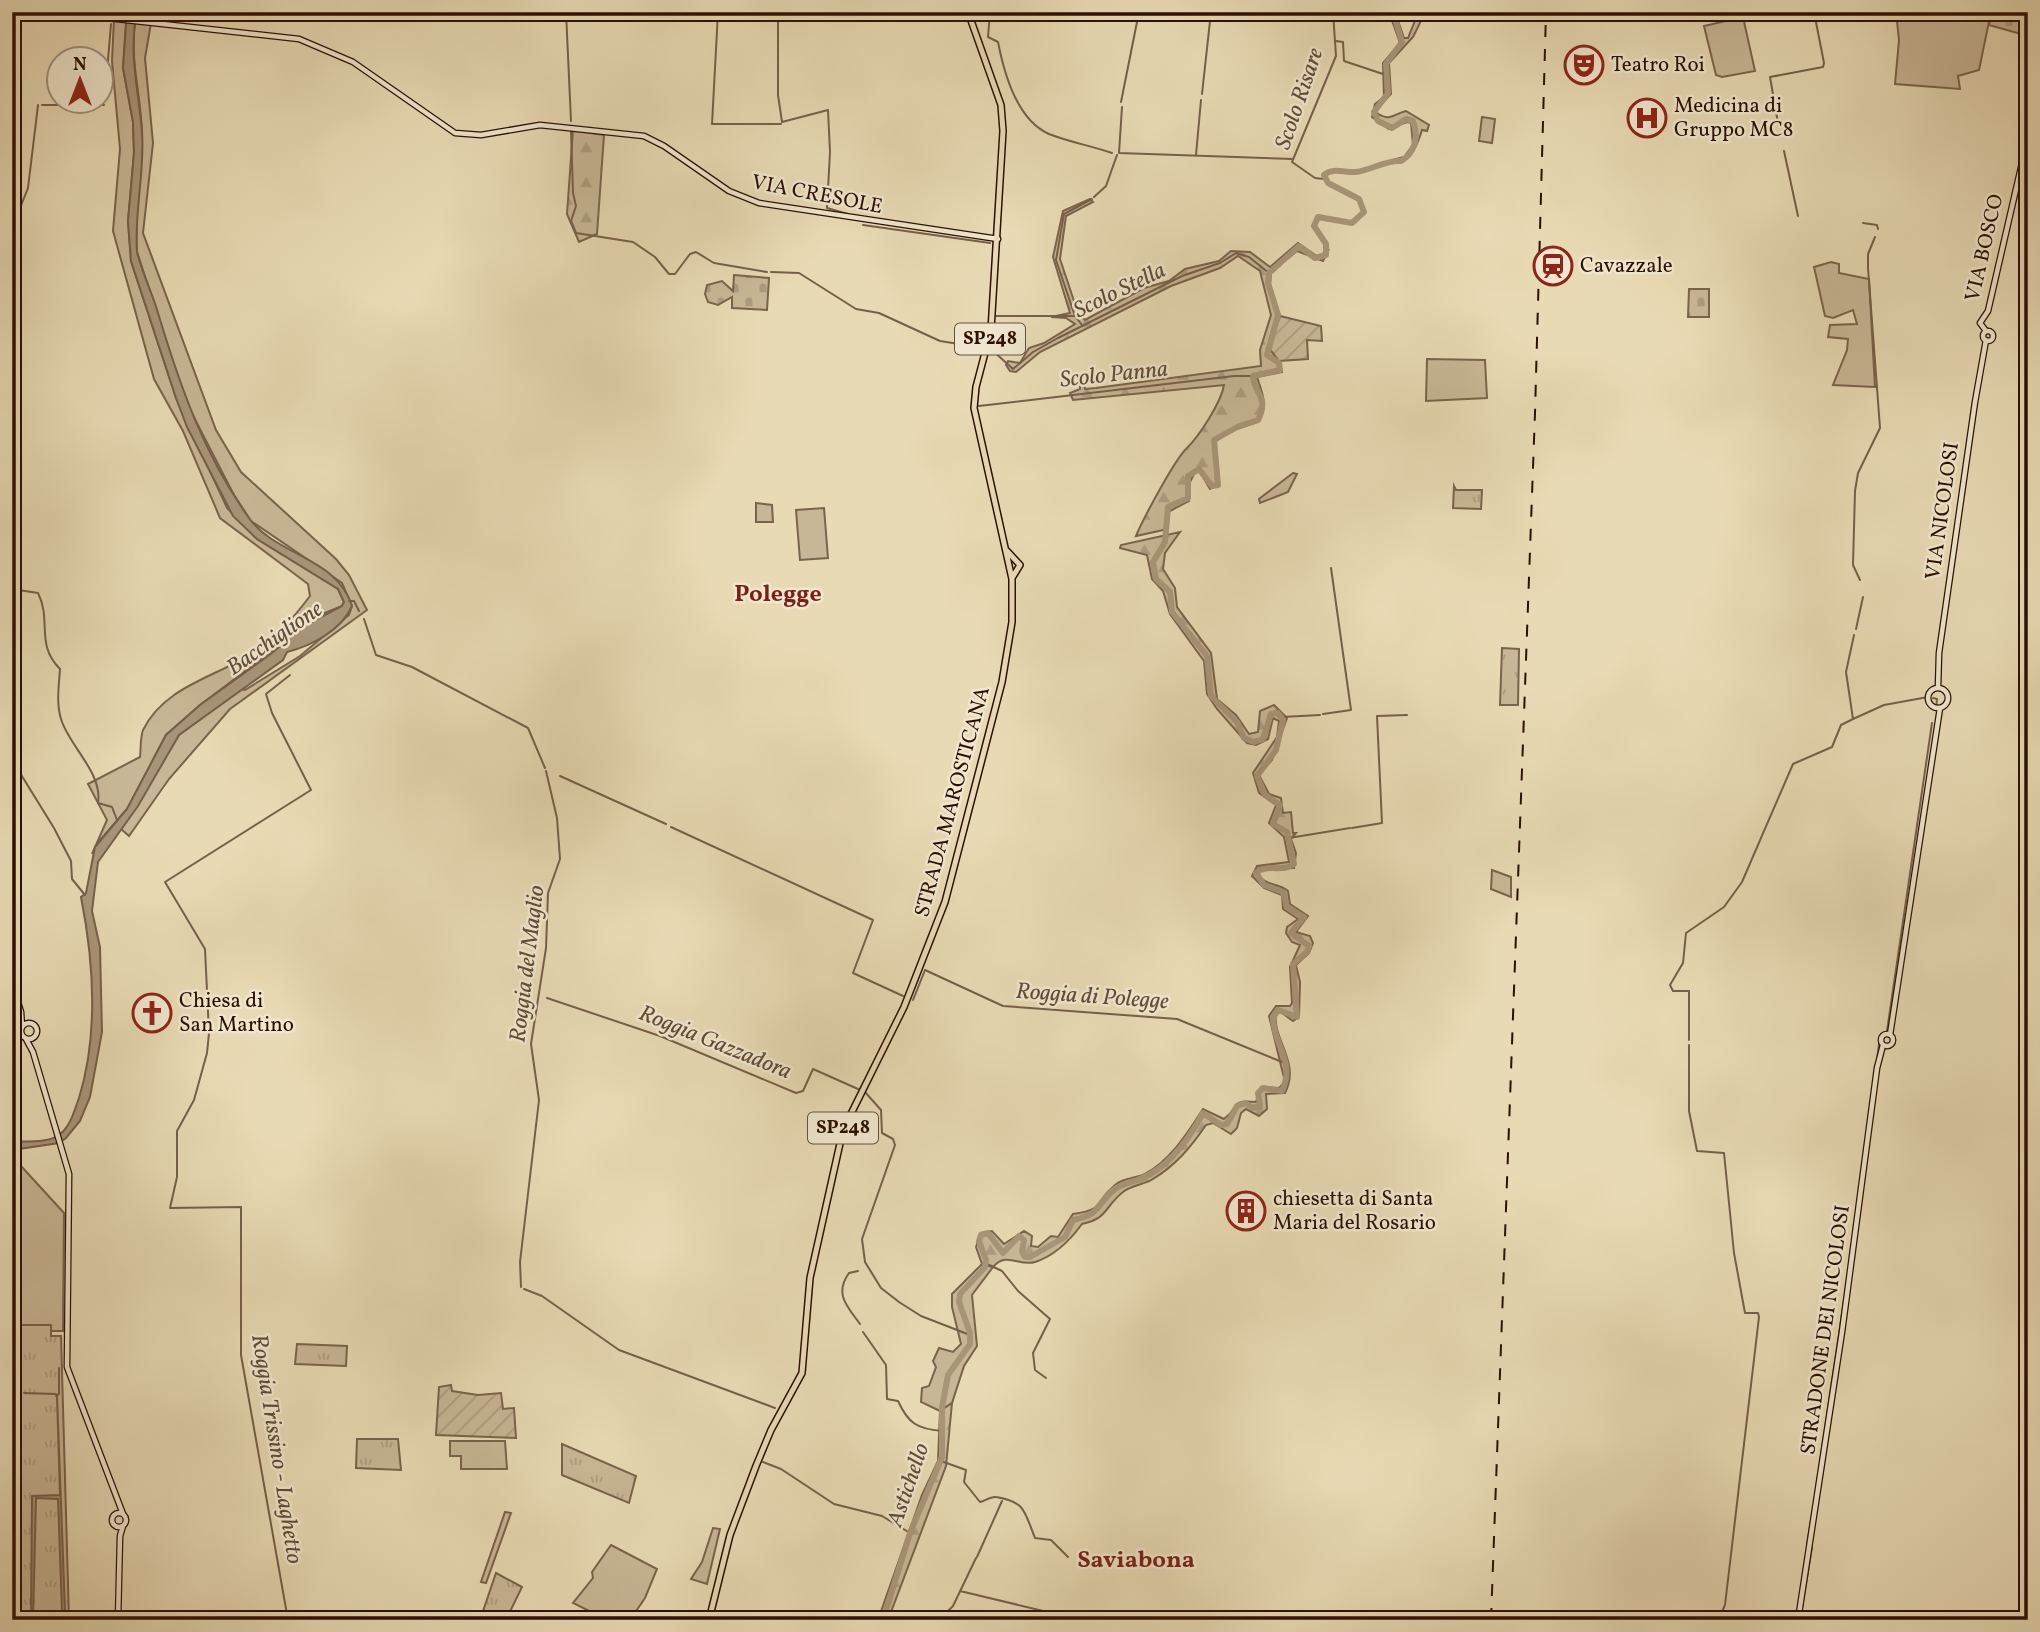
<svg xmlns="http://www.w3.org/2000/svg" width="2040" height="1632" viewBox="0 0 2040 1632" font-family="Vollkorn,serif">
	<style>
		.grass { fill: #c8b796; stroke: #7a634c; stroke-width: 2 }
		.forest { fill: url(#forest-firs); stroke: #7a634c; stroke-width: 2 }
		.cemetery { fill: url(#cemetery-stones); stroke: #7a634c; stroke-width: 2 }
		.park { fill: url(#park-tufts); stroke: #7a634c; stroke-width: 2 }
		.garden { fill: url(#garden-furrows); stroke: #7a634c; stroke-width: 2 }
		.water { fill: #a89578; stroke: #765f49; stroke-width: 2 }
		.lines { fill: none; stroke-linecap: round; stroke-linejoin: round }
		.stream { stroke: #765f49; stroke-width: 2 }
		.river { stroke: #a89578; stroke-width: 6 }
		.secondary-casing { stroke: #2b0f03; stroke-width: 7 }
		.primary-casing { stroke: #2b0f03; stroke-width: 8 }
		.secondary { stroke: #f0e7ce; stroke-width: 4.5 }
		.primary { stroke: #e8dab4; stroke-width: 5 }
		.rail { stroke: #2b0f03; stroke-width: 2; stroke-dasharray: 12 12; stroke-linecap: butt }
		.labels { text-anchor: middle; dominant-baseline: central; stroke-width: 5; stroke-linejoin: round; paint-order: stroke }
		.shield { fill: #f0e7ce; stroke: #665040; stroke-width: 2 }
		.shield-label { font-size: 19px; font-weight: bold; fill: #2b0f03 }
		.poi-label { font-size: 21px; fill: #2b0f03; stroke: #f0e7ce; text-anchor: start }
		.street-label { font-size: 21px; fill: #2b0f03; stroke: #f0e7ce }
		.water-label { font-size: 23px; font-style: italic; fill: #634b38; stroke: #f0e7ce }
		.quarter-label { font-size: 24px; font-weight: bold; fill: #7a1f14; stroke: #f0e7ce }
	</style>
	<defs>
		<pattern id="forest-firs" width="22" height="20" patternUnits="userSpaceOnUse" patternTransform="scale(1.75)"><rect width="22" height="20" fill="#c8b796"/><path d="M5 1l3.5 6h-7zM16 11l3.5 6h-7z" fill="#ac9c80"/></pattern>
		<pattern id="cemetery-stones" width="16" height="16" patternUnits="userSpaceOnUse" patternTransform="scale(1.75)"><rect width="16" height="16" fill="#c8b796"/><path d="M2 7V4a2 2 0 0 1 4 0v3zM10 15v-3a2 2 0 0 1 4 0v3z" fill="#ac9c80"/></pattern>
		<pattern id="park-tufts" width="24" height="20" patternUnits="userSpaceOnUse" patternTransform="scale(1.75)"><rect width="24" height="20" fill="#c8b796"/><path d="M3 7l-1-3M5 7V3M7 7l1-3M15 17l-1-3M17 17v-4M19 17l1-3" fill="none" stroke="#ac9c80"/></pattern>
		<pattern id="garden-furrows" width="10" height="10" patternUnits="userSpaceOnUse" patternTransform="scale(1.75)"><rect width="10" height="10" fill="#c8b796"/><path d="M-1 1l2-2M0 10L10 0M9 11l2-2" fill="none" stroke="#ac9c80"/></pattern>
	</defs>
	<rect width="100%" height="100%" fill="#e8dab4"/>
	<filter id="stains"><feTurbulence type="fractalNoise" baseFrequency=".00286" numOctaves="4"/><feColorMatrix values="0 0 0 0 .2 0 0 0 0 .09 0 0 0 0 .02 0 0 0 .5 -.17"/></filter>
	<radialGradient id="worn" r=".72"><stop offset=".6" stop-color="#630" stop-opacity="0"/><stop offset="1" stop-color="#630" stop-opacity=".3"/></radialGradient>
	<!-- grass -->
	<path class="grass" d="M1389 12H1395L1404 38H1408L1416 18 1421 21 1413 37 1389 63 1391 94 1377 109V113C1390 122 1393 114 1406 111L1429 125 1427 131 1422 130C1418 143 1415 151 1403 162L1396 159 1404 157 1413 145 1411 123 1407 122 1389 129 1372 117 1375 104 1384 97 1383 63 1400 43Z
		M1896 12H1991L1979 70 1958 76 1960 89 1895 84 1899 40Z
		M1743 17 1755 71 1722 77 1716 75 1704 26Z
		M114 19 126 22 123 68 133 122 134 153 128 221 131 261 176 398 227 508 257 539 338 589 344 602 342 606 320 615 200 705 166 735 127 809 100 840 92 854 107 820 88 784 140 757C141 749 140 738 143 730 166 684 219 677 257 650 278 636 295 616 310 596L308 584 220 518 183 431 154 379 113 231 120 149 112 61Z
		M135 21 151 23 145 58 153 143 143 233 216 430 241 472 336 559 349 575 367 610 230 709 169 779 129 836 121 829 179 735 241 689 245 690 300 656 349 615 352 606 342 583 251 521 234 495 186 402 137 252C134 212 143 173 142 134 141 93 130 65 135 21Z
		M1831 262 1839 264V273L1869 279 1875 387 1833 385 1847 350 1848 339 1828 337 1830 325 1857 324 1853 310 1833 318 1825 316 1814 267Z
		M1427 359 1485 360 1487 398 1426 401Z
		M1293 473 1297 474 1288 492 1260 503 1259 499Z
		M824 508 828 558 800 560 796 510Z
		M21 1166 64 1213 63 1331H51L50 1325H12V1167Z
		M982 1264 993 1267 972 1295 977 1346 964 1366 952 1403 940 1411 921 1402 922 1388 929 1386 936 1367 933 1361 939 1348 953 1352 961 1344 952 1307V1294Z
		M450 1441H505L507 1469H461V1456H450Z
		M505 1512 511 1513 486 1583 481 1582Z
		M713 1528 720 1529 707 1584 691 1579 702 1562Z
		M611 1545 657 1569 645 1598 630 1620H607L573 1603 593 1578 592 1572Z"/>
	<!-- forest -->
	<path class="forest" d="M573 130 604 135 597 234 579 242 567 214Z
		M1090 199 1093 202 1066 216 1060 259 1078 313 1085 320 1144 288 1169 281 1185 269 1219 261 1231 251 1250 252 1270 267 1298 243 1318 257 1329 249 1323 261 1297 251 1271 272 1270 286 1280 316 1269 348 1279 361 1282 372 1257 377C1262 393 1269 405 1258 422L1225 433 1215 442 1219 484 1210 489 1200 472 1196 470 1188 486 1189 501 1168 512V529L1136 536C1143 519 1175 459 1187 448 1199 436 1221 403 1224 385L1073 400 1070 393 1080 389V384H1084L1085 389 1096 388 1261 366 1260 350 1271 315 1260 271 1238 256 1220 268 1171 286 1040 352 1016 372 1010 371 1006 365 1008 361 1020 363 1029 348 1044 343 1075 324 1066 318 1051 317 1070 313 1053 257 1063 211Z
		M1180 532 1165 553 1163 569 1175 588 1177 607 1211 653 1217 699 1236 715 1249 734 1258 732 1260 711 1274 705 1287 718 1272 760 1259 775 1269 794 1281 798 1283 813 1291 812 1293 833H1296L1291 839 1296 853 1294 868 1261 869 1257 874C1265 886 1279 883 1288 891L1290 904 1308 916 1296 932 1310 936 1313 943 1309 953 1296 965 1300 982 1299 1017 1293 1021 1282 1013H1276C1272 1040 1301 1062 1285 1093L1266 1094 1267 1109 1259 1116 1246 1109 1241 1113 1237 1128 1231 1134 1213 1123 1206 1125C1191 1147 1176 1165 1153 1179 1144 1185 1131 1185 1123 1192 1104 1207 1109 1218 1082 1224 1071 1239 1054 1256 1035 1262 1019 1267 1007 1251 993 1267L982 1264 976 1247 981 1233 992 1231 1004 1244 1024 1231 1032 1236 1031 1246 1038 1247 1051 1236 1058 1237 1073 1214C1107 1209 1093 1203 1115 1185 1125 1177 1135 1179 1145 1174 1171 1160 1188 1132 1203 1109L1224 1119C1242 1105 1229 1100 1256 1102L1261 1087 1279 1088 1285 1082 1269 1016 1276 1006H1290L1292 1003 1290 967 1300 945 1292 942 1286 933 1287 927 1298 919 1283 909 1282 895 1264 888 1252 876 1257 866 1289 862 1284 837 1269 823 1276 805 1259 793 1253 773 1277 737 1279 721 1273 718 1268 739 1256 745 1247 743 1217 709 1207 694 1204 661 1170 614 1163 591 1152 579 1147 555 1120 548 1121 545Z
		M952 1403 946 1466 888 1620H878L922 1495 938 1461 940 1411Z"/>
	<!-- cemetery -->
	<path class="cemetery" d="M1992 12H2028V36L1989 25Z
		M734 275 769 278 767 310 732 308V297L718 305 708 302 705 294 707 285 722 281 733 291Z
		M1689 289H1709V317H1688Z"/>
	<!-- park -->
	<path class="park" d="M1482 117 1495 119 1492 143 1479 141Z
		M1454 486 1456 490H1482L1481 509 1453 508Z
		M756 503 772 505 773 522H756Z
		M1502 648 1519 649 1518 705H1500Z
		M1492 870 1511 877V897L1491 889Z
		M12 1325H51V1336H61L69 1620H12Z
		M297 1344 347 1346 346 1366 295 1364Z
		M357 1439H398L401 1470 356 1468Z
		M562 1444 636 1476 629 1503 562 1475Z
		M496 1573 522 1587 506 1620H480Z"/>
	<!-- garden -->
	<path class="garden" d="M1280 316 1321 326 1322 341 1307 340 1308 359 1279 361 1269 348Z
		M451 1385 452 1391 478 1395 501 1393 503 1409 514 1408 516 1438 436 1435 439 1387Z"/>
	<!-- water -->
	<path class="water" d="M127 12H137C128 54 139 91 142 132 145 172 134 212 137 252 142 273 152 292 158 313 180 386 204 455 249 518 276 556 337 557 352 606 342 630 311 646 287 652L283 660 179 735 138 806 98 862 92 911 100 947 102 1032 90 1097 80 1121 66 1138 59 1143 12 1150V1142C25 1141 49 1143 59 1135 71 1126 74 1111 79 1098 99 1033 94 963 81 897L86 893 95 847 127 809 166 735 200 705 272 653 302 627 342 606 344 602 338 589 257 539 233 516 187 427 176 398 131 261 128 221 134 153 133 122 123 68Z
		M57 1396 65 1611H62L58 1499 36 1498 33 1620H31L32 1496 60 1495Z"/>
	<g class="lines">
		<!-- stream -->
		<path class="stream" d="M566 12 571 121
			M718 12 712 124H781
			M778 12V95L782 122 828 110 830 152 827 208 848 214
			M990 12 988 37 998 42C1004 73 1017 120 1049 134 1069 142 1092 146 1112 153
			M1336 41 1343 42 1344 61 1386 75
			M1202 94 1211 12
			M105 96 111 24
			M1121 102 1139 12
			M42 105H104
			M1122 107 1119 153 1293 159
			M1778 123 1770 77 1823 67 1824 63 1814 12
			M571 131 573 193 576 206 571 221 576 233 633 242 655 257 669 274H675L690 254 696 252 714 263 767 272
			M1784 151 1798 216
			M1196 155 1201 100
			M1324 179 1315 178 1292 162 1336 56 1333 12
			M1094 197 1106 186 1117 155
			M1863 223 1877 225 1878 229
			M863 225 990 243
			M12 228 28 188 38 105
			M771 272 799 273 856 309 879 313 940 341 984 348
			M996 316H1075
			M1082 325 1075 316 1056 260 1064 214 1092 199
			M992 350 1013 369 1033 352 1058 338 1182 276 1220 263 1236 253 1249 257 1269 273
			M979 406 1234 376H1253
			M1860 580 1853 565 1855 491 1858 473 1880 428 1868 268V254L1875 237
			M12 589 38 593C52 621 35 644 60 669 59 685 56 703 61 719 69 746 103 773 98 803L112 807 117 820
			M349 601H354L359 611
			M364 619 376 655 412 667 528 728 545 768
			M1856 629 1863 597
			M1854 635 1846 672 1853 719 1884 705 1928 697
			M1933 698 1937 699 1936 708
			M1323 714 1351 710 1331 568
			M1282 717 1320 715
			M12 760 54 828 71 861 72 879 85 895
			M560 776 666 824
			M671 827 873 920 853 973 903 996
			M1352 828 1382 823 1377 716 1407 715
			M1289 838 1350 828
			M547 998 660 1036 796 1093 803 1091 813 1069 858 1089
			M913 1000 925 970 1003 1006 1177 1019 1287 1064
			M1887 1031 1932 723
			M1689 1040V991H1673L1670 985 1683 963 1686 933 1724 907 1742 882 1793 764 1832 747 1841 725 1853 719
			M1689 1045V1111L1697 1151 1724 1153 1734 1253 1745 1313H1758L1759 1317 1725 1605 1721 1614 1707 1620
			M1877 1060 1879 1044
			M865 1092 881 1110 882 1133 893 1139 895 1145 862 1239 865 1262 881 1288 899 1302 921 1316 970 1335
			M985 1263 1002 1271 1018 1291 1050 1319 1033 1353 1035 1370 1046 1378
			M858 1271 849 1273C834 1294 847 1306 860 1324
			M521 1287 520 1262 539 1100 531 1044 546 948 548 893 560 859 557 818 546 771
			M524 1289 542 1296 619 1350 775 1408
			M863 1332 886 1365 887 1399 898 1401C908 1423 917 1429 942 1431
			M24 1393 56 1394
			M56 1396 59 1394V1368
			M941 1461 966 1470 964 1482 980 1502C985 1501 991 1496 996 1497 1026 1502 1024 1511 1035 1538L1051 1540 1068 1557
			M763 1462 781 1469 834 1504 882 1516 910 1533
			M1814 1503 1847 1280
			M1807 1545 1813 1509
			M977 1557 1002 1501
			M960 1591 1081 1620
			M288 1620 241 1355V1207L170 1208 177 1177V1131L194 1100 207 1053 209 1033 205 949 165 882 311 790 272 713 266 694 290 675
			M939 1620 953 1606 976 1558
			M1800 1620 1812 1547"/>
		<!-- river -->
		<path class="river" d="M883 1620 910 1533 942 1457V1408L948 1375 970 1344V1333L959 1302 960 1294 985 1267 986 1260 979 1241 981 1235 988 1233 1003 1253 1019 1236 1024 1240 1022 1252 1025 1257H1030L1065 1237 1073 1220C1104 1213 1094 1205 1115 1189 1123 1183 1131 1183 1140 1179 1169 1168 1189 1139 1203 1113L1221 1125 1227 1124 1237 1106 1245 1103 1253 1108 1260 1106 1258 1093 1263 1088 1282 1091C1296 1061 1273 1045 1273 1018L1278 1010 1297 1017 1293 964 1307 952 1309 946 1291 933 1304 917 1287 907 1283 892 1264 885 1256 873C1267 863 1283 873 1294 864L1287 832 1273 824 1280 805 1265 795 1257 776 1276 750 1283 720 1278 713 1271 714 1263 739 1254 742 1244 738 1237 722 1211 696 1207 656 1172 612 1170 592 1156 579 1153 562 1165 542 1168 507 1188 498V476L1199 469 1212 486 1218 485 1214 440 1239 426 1258 420C1270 397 1253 392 1253 376L1280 370 1279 363 1267 355 1278 315 1268 283 1269 273 1299 246 1315 258 1326 255V244L1314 226 1318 217 1352 223 1364 212 1359 199 1328 183 1324 175C1333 167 1345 173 1356 172 1372 170 1385 160 1401 161 1415 153 1419 137 1413 121L1406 119 1392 128 1378 121 1374 112 1388 93 1386 64 1402 42 1393 12"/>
		<defs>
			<path id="secondary" d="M12 12H15
				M53 12 299 39 353 62 455 133 481 135 540 125 644 136 664 146 729 191 759 203 998 239
				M1986 331 1980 323 1988 311 2028 137
				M1983 336a5 5 0 1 1 10 0a5 5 0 1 1-10 0Z
				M1938 688 1939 653 1975 402 1986 340
				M1928 698a10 10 0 1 1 20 0a10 10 0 1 1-20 0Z
				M12 982 21 1012 22 1027
				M21 1031a8 8 0 1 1 16 0a8 8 0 1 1-16 0Z
				M1881 1040a6 6 0 1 1 12 0a6 6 0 1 1-12 0Z
				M1890 1035 1940 708
				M26 1039 33 1052 69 1174 67 1367 123 1514
				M112 1520a7 7 0 1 1 14 0a7 7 0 1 1-14 0Z
				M118 1620 120 1536 123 1526
				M1798 1620 1842 1332 1877 1068 1883 1045"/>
			<path id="primary" d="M1007 551 1020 565 1012 578
				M709 1620 730 1535 756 1466 771 1430 802 1373 810 1278 843 1130 904 1007 945 902 1002 682 1012 622V579L974 408 976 387 991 330 1003 131 1001 105 968 12"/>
		</defs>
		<!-- secondary casing -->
		<use href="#secondary" class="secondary-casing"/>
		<!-- primary casing -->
		<use href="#primary" class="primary-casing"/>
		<!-- secondary -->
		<use href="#secondary" class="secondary"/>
		<!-- primary -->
		<use href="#primary" class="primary"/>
		<!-- rail -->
		<path class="rail" d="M1491 1620 1535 413 1546 12"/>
	</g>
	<!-- icons -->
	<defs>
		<symbol id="theatre-ring" viewBox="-11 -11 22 22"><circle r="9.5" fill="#f0e7ce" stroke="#8f2418" stroke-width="1.5"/><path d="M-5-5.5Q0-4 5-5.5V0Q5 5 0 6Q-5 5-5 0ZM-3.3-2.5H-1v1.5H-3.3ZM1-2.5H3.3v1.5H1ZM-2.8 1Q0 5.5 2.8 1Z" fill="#8f2418"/></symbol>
		<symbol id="hospital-ring" viewBox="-11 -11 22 22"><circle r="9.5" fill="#f0e7ce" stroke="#8f2418" stroke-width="1.5"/><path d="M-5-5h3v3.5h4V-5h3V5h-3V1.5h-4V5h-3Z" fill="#8f2418"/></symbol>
		<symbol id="station-ring" viewBox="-11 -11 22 22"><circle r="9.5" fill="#f0e7ce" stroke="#8f2418" stroke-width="1.5"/><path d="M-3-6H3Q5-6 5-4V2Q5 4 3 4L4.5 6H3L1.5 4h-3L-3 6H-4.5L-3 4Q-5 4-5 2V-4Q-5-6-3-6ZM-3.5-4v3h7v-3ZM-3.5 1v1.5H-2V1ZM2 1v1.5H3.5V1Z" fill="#8f2418"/></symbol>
		<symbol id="church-ring" viewBox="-11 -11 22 22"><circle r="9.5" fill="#f0e7ce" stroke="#8f2418" stroke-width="1.5"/><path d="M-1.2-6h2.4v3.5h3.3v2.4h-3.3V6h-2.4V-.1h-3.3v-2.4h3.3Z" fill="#8f2418"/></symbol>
		<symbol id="building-ring" viewBox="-11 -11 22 22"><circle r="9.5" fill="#f0e7ce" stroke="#8f2418" stroke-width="1.5"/><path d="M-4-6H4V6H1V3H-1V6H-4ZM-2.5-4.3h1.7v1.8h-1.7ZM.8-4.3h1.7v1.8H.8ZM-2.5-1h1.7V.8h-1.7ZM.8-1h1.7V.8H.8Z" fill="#8f2418"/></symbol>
	</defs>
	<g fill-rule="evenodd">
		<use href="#theatre-ring" x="1562" y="43" width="44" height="44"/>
		<use href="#hospital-ring" x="1625" y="96" width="44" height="44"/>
		<use href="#station-ring" x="1531" y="244" width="44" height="44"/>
		<use href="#church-ring" x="130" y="991" width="44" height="44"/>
		<use href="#building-ring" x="1224" y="1189" width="44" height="44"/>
	</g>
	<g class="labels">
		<!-- shield labels -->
		<g class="shield">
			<rect x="955" y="323.5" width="70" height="31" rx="5"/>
			<rect x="808" y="1112.5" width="70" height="31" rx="5"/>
		</g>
		<g class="shield-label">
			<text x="990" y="339">SP248</text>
			<text x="843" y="1128">SP248</text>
		</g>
		<!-- poi labels -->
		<g class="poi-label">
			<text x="1611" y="65">Teatro Roi</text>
			<text x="1674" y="106">Medicina di<tspan x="1674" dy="24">Gruppo MC8</tspan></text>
			<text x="1580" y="266">Cavazzale</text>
			<text x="179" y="1001">Chiesa di<tspan x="179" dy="24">San Martino</tspan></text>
			<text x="1273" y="1199">chiesetta di Santa<tspan x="1273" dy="24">Maria del Rosario</tspan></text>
		</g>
		<!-- street labels -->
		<g class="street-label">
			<text transform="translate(817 195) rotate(11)">VIA CRESOLE</text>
			<text transform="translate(1985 248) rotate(-77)">VIA BOSCO</text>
			<text transform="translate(1943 511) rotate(-82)">VIA NICOLOSI</text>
			<text transform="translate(953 802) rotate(-75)">STRADA MAROSTICANA</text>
			<text transform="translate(1826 1330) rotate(-82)">STRADONE DEI NICOLOSI</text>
		</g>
		<!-- water labels -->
		<g class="water-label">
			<text transform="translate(1300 99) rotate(-71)">Scolo Risare</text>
			<text transform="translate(1120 291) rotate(-26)">Scolo Stella</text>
			<text transform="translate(1114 375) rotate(-6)">Scolo Panna</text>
			<text transform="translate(275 639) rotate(-35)">Bacchiglione</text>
			<text transform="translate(528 964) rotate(-83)">Roggia del Maglio</text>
			<text transform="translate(1092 997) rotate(4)">Roggia di Polegge</text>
			<text transform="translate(715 1043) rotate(22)">Roggia Gazzadora</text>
			<text transform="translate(276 1449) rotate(81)">Roggia Trissino - Laghetto</text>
			<text transform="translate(909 1485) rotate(-71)">Astichello</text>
		</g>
		<!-- quarter labels -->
		<g class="quarter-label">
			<text x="778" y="595">Polegge</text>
			<text x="1136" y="1561">Saviabona</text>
		</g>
	</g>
	<!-- margin -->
	<rect width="2040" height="1632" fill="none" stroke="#e8dab4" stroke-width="42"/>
	<rect x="14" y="14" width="2012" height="1604" fill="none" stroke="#2b0f03" stroke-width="3.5"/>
	<rect x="21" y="21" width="1998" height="1590" fill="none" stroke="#2b0f03" stroke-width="2"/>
	<!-- north arrow -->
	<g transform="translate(80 80)"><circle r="33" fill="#f0e7ce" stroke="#a1917d" stroke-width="2"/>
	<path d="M0-5L12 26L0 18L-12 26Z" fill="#8f2418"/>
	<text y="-10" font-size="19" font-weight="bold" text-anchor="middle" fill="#2b0f03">N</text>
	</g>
	<rect width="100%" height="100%" filter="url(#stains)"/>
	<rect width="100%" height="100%" fill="url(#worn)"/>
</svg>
